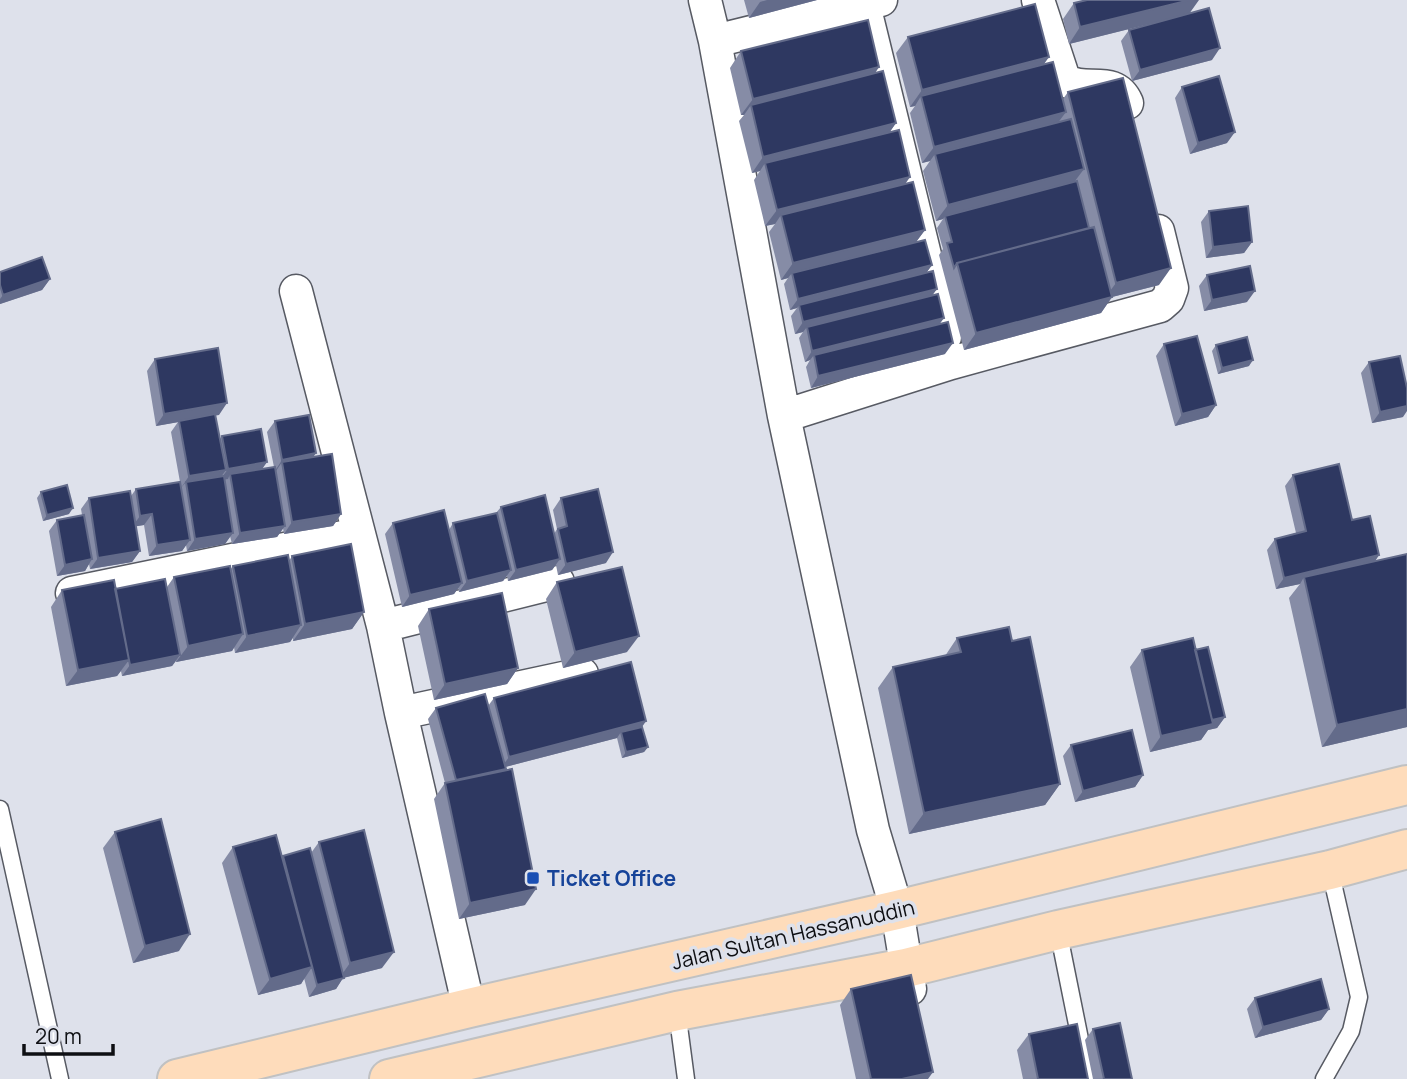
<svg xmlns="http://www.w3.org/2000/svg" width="1407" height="1079" viewBox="0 0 1407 1079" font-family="Manrope,sans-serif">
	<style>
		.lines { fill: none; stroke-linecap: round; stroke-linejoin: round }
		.lane-casing { stroke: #575a63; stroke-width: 19 }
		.street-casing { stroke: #575a63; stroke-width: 35 }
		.primary-casing { stroke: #c0c1c2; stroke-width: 42 }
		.lane { stroke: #fff; stroke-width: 16 }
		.street { stroke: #fff; stroke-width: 32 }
		.primary { stroke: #fedcbb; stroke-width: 38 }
		.wall { fill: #868ca6 }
		.shaded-wall { fill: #636b8a }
		.building { fill: #2e3861; stroke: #636b8a; stroke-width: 2 }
		.transit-dot { fill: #1a4fb4; stroke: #dee1eb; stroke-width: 2.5 }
		.labels { text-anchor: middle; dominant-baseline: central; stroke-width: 7; stroke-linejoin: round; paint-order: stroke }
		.transit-label { font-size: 21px; font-weight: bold; fill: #164399; stroke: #dee1eb; text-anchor: start }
		.street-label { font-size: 21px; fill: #0e0f13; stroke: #dee1eb }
	</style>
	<rect width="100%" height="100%" fill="#dee1eb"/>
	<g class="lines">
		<defs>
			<path id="lane" d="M0 809 60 1079
				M1058 930 1088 1079
				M677 1011 686 1079
				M1324 1079 1351 1031 1359 997 1330 870"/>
			<path id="street" d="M705 0 715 41 784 416 873 830 897 910 910 989
				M1038 0 1064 79C1084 95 1114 73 1127 103
				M864 5 945 337
				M715 41 881 0
				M296 291 383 626 401 713 469 1008
				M784 416 951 363 1160 306 1168 299 1172 288 1158 231
				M72 593 358 534
				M383 626 558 582
				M401 713 582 674"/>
			<path id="primary" d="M177 1079 469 1008 897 910 1407 785
				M389 1079 677 1011 906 968 1058 930 1330 870 1407 849"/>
		</defs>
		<!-- lane casing -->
		<use href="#lane" class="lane-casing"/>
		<!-- street casing -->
		<use href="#street" class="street-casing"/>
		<!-- primary casing -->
		<use href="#primary" class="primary-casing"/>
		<!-- lane -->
		<use href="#lane" class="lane"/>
		<!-- street -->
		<use href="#street" class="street"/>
		<!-- primary -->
		<use href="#primary" class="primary"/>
	</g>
	<!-- wall -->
	<path class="wall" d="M744 0H817L749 18Z
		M1074 3 1189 14 1069 44 1063 19Z
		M1129 30 1212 60 1132 81 1121 41Z
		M908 37 1044 64 1063 99 1068 92 1159 285 1112 297 1101 313 964 350 939 255 943 249 937 228 943 219 936 221 923 171 930 161 922 163 910 113 915 106 910 107 896 53Z
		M741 51 875 73 896 123 889 133 905 184 925 230 916 242 932 265 926 273 940 324 945 354 811 388 806 367 810 360 805 362 799 338 803 332 795 334 791 316 797 308 790 310 784 284 788 278 781 280 769 232 775 224 765 226 754 180 760 171 752 173 739 121 744 115H741L730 68Z
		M1182 87 1227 143 1190 154 1175 98Z
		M1209 211 1252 242 1244 253 1206 258 1201 222Z
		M0 272 50 279 42 290 0 304Z
		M1207 275 1247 302 1204 311 1199 286Z
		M1164 344 1216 405 1208 417 1175 426 1156 356Z
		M1216 345 1249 366 1218 374 1212 351Z
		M155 359 219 415H215L220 439 222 436 267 462 262 469 274 467 267 432 275 421 316 453 313 457 341 514 333 526 284 534 283 528 277 537 232 544 230 536 225 544 187 551 186 545 182 551 149 556 144 525 136 526 140 551 132 562 90 569 89 564 85 571 57 576 49 531 57 520 82 515 81 509 89 498 131 496 136 489 180 482 171 432 178 422 156 426 147 371Z
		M1369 362 1403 417 1372 423 1361 373Z
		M1293 475 1352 520 1379 555 1375 561 1407 554V727L1322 747 1289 598 1300 584 1276 589 1267 550 1275 539 1296 533 1285 486Z
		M41 492 69 514 43 521 37 498Z
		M561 498 606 563 558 575 556 565 552 570 508 581 507 576 503 581 459 592 458 588 454 594 402 607 385 534 393 523 449 530 453 523 496 513 501 507 554 534 557 529 553 510Z
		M292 556 364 612 352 629 293 641V638L290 642 235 653 234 647 232 651 176 662V661L172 666 122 676 121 671 117 676 66 686 51 607 62 590 167 587 174 577 230 570 233 566 289 561Z
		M557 582 627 652 563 668 546 599Z
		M429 609 518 668 507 684 434 700 418 626Z
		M957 638 1012 641 1060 784 1045 805 909 834 878 688 893 667 945 656Z
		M1142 650H1195L1225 717 1217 728 1208 730 1201 740 1150 752 1130 667Z
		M494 698 646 721 642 727 648 747 644 752 622 758 617 738 505 767 525 905 459 919 434 799 445 783 428 719 436 708 488 706Z
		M1071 745 1143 775 1135 787 1075 802 1063 756Z
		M115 832 179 951 133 963 103 848Z
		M319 842 382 968 343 978 336 989 309 997 304 978 301 984 258 995 222 863 233 847 282 858 283 856 311 853Z
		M851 989 928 1079H856L840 1005Z
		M1255 998 1329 1009 1321 1020 1255 1038 1247 1009Z
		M1093 1029 1132 1079H1093L1085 1040Z
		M1029 1034 1088 1079H1023L1017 1050Z"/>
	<!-- shaded-wall -->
	<path class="shaded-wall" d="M767 0H817L749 18 760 2Z
		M1190 0H1199L1189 14 1069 44 1080 27Z
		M1220 48 1212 60 1132 81 1140 70Z
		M1049 57 1037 74 921 96 915 106 910 107 922 90Z
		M879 67 868 84 751 105 744 115H741L753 99Z
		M1066 112 1054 128 935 154 930 161 922 163 934 147Z
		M896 123 884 140 765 163 760 171 752 173 763 157Z
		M1235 132 1227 143 1190 154 1198 143Z
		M1084 169 1072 185 945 216 943 219 936 221 948 205Z
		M910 177 899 193 781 215 775 224 765 226 777 210Z
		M925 230 913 246 792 273 788 278 781 280 793 263Z
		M1252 242 1244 253 1206 258 1213 247Z
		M932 265 924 276 799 305 797 308 790 310 798 299Z
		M1171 268 1159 285 1112 297 1101 313 964 350 976 333 1104 299 1116 283Z
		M50 279 42 290 0 304V299L3 295Z
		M937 289 929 300 807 327 803 332 795 334 803 322Z
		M1255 291 1247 302 1204 311 1212 300Z
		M944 318 936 329 814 355 810 360 805 362 812 351Z
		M953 343 945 354 811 388 818 376Z
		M1253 360 1249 366 1218 374 1222 368Z
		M227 403 219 415 156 426 164 414Z
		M1216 405 1208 417 1175 426 1182 414Z
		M1407 406V411L1403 417 1372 423 1380 412Z
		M316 453 308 464 282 462 276 471H275L282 460Z
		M267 462 259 473 230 474 228 479 220 480 228 469Z
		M226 470 218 481 186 482 181 488 189 476Z
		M73 508 69 514 43 521 47 515Z
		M152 514 144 525 132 527 140 516Z
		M341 514 333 526 284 534 292 522Z
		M285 526 277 537 232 544 240 533Z
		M233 533 225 544 187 551 195 539Z
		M190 540 182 551 149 556 157 545Z
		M140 551 132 562 90 569 98 558Z
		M613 552 606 563 558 575 566 564Z
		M1379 555 1371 567 1304 577 1300 584 1276 589 1284 578Z
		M92 559 85 571 57 576 65 565Z
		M560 559 552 570 508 581 516 570Z
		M511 570 503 581 459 592 467 581Z
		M462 583 454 594 402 607 410 595Z
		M364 612 352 629 293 641 305 624Z
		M301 625 290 642 235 653 247 636Z
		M243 634 232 651 176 662 188 646Z
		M639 636 627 652 563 668 575 652Z
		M180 655 172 666 122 676 130 665Z
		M129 660 117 676 66 686 78 670Z
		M518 668 507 684 434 700 445 684Z
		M1407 709V727L1322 747 1337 725Z
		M1225 717 1217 728 1208 730 1201 740 1150 752 1161 736Z
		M646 721 638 732H621L617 738 501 768 509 757Z
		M648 747 644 752 622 758 626 752Z
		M1143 775 1135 787 1075 802 1083 791Z
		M1060 784 1045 805 909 834 924 813Z
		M536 889 525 905 459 919 470 903Z
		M190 934 179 951 133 963 145 946Z
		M394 952 382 968 343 978 336 989 309 997 317 985 338 980 350 963Z
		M312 967 301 984 258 995 270 979Z
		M1329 1009 1321 1020 1255 1038 1263 1027Z
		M933 1072 928 1079H902Z"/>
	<!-- building -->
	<path class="building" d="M1087 0H1190L1080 27 1074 3Z
		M1035 4 1049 57 922 90 908 37Z
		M1209 8 1220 48 1140 70 1129 30Z
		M868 20 879 67 753 99 741 51Z
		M1053 62 1066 112 934 147 921 96Z
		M883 71 896 123 763 157 751 105Z
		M1219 76 1235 132 1198 143 1182 87Z
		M1123 78 1171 268 1116 283 1068 92Z
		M1071 119 1084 169 948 205 935 154Z
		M899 130 910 177 777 210 765 163Z
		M1077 181 1089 228 957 263 954 268 947 243 952 242 945 216Z
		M913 182 925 230 793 263 781 215Z
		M1248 206 1252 242 1213 247 1209 211Z
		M1094 227 1112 297 976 333 957 263Z
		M925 240 932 265 798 299 792 273Z
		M42 257 50 279 3 295 0 285V272Z
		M1250 266 1255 291 1212 300 1207 275Z
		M933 271 937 289 803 322 799 305Z
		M938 294 944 318 812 351 807 327Z
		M948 322 953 343 818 376 814 355Z
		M1197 336 1216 405 1182 414 1164 344Z
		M1247 337 1253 360 1222 368 1216 345Z
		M218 348 227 403 164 414 155 359Z
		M1400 356 1407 388V406L1380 412 1369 362Z
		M215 414 226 470 189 476 179 421Z
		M309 415 316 453 282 460 275 421Z
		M261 429 267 462 228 469 222 436Z
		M332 454 341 514 292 522 282 462Z
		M1339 464 1352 520 1370 516 1379 555 1284 578 1275 539 1306 531 1293 475Z
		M275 467 285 526 240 533 230 474Z
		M224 476 233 533 195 539 186 482Z
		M180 482 190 540 157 545 152 514 140 516 136 489Z
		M67 485 73 508 47 515 41 492Z
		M598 489 613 552 566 564 558 529 567 526 561 498Z
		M130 491 140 551 98 558 89 498Z
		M545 495 560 559 516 570 501 507Z
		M444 510 462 583 410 595 393 523Z
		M497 513 511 570 467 581 453 523Z
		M84 515 92 559 65 565 57 520Z
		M351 544 364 612 305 624 292 556Z
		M1407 554V709L1337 725 1304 577Z
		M288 555 301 625 247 636 233 566Z
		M230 566 243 634 188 646 174 577Z
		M622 567 639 636 575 652 557 582Z
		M165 579 180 655 130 665 115 589Z
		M114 580 129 660 78 670 62 590Z
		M502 593 518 668 445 684 429 609Z
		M1009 627 1012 641 1030 637 1060 784 924 813 893 667 961 652 957 638Z
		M1193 638 1213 724 1161 736 1142 650Z
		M1208 647 1225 717 1212 720 1195 650Z
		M631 662 646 721 509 757 494 698Z
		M485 694 506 769 456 780 436 708Z
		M642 727 648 747 626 752 621 732Z
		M1132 730 1143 775 1083 791 1071 745Z
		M512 769 536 889 470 903 445 783Z
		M161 819 190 934 145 946 115 832Z
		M364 830 394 952 350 963 319 842Z
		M276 835 312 967 270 979 233 847Z
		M310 848 344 978 317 985 283 856Z
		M911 975 933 1072 902 1079H871L851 989Z
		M1321 979 1329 1009 1263 1027 1255 998Z
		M1120 1023 1132 1079H1104L1093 1029Z
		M1077 1024 1088 1079H1038L1029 1034Z"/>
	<!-- markers -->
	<rect class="transit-dot" x="526" y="871" width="14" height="14" rx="3.5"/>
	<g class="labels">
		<!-- transit labels -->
		<g class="transit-label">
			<text x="547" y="878">Ticket Office</text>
		</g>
		<!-- street labels -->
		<g class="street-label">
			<text transform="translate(793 934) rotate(-13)">Jalan Sultan Hassanuddin</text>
		</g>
	</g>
	<!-- scale -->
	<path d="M24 1044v10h89v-10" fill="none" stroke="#0e0f13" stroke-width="3.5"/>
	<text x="35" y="1044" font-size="21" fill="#0e0f13" stroke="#dee1eb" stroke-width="5" paint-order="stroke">20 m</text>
</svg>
